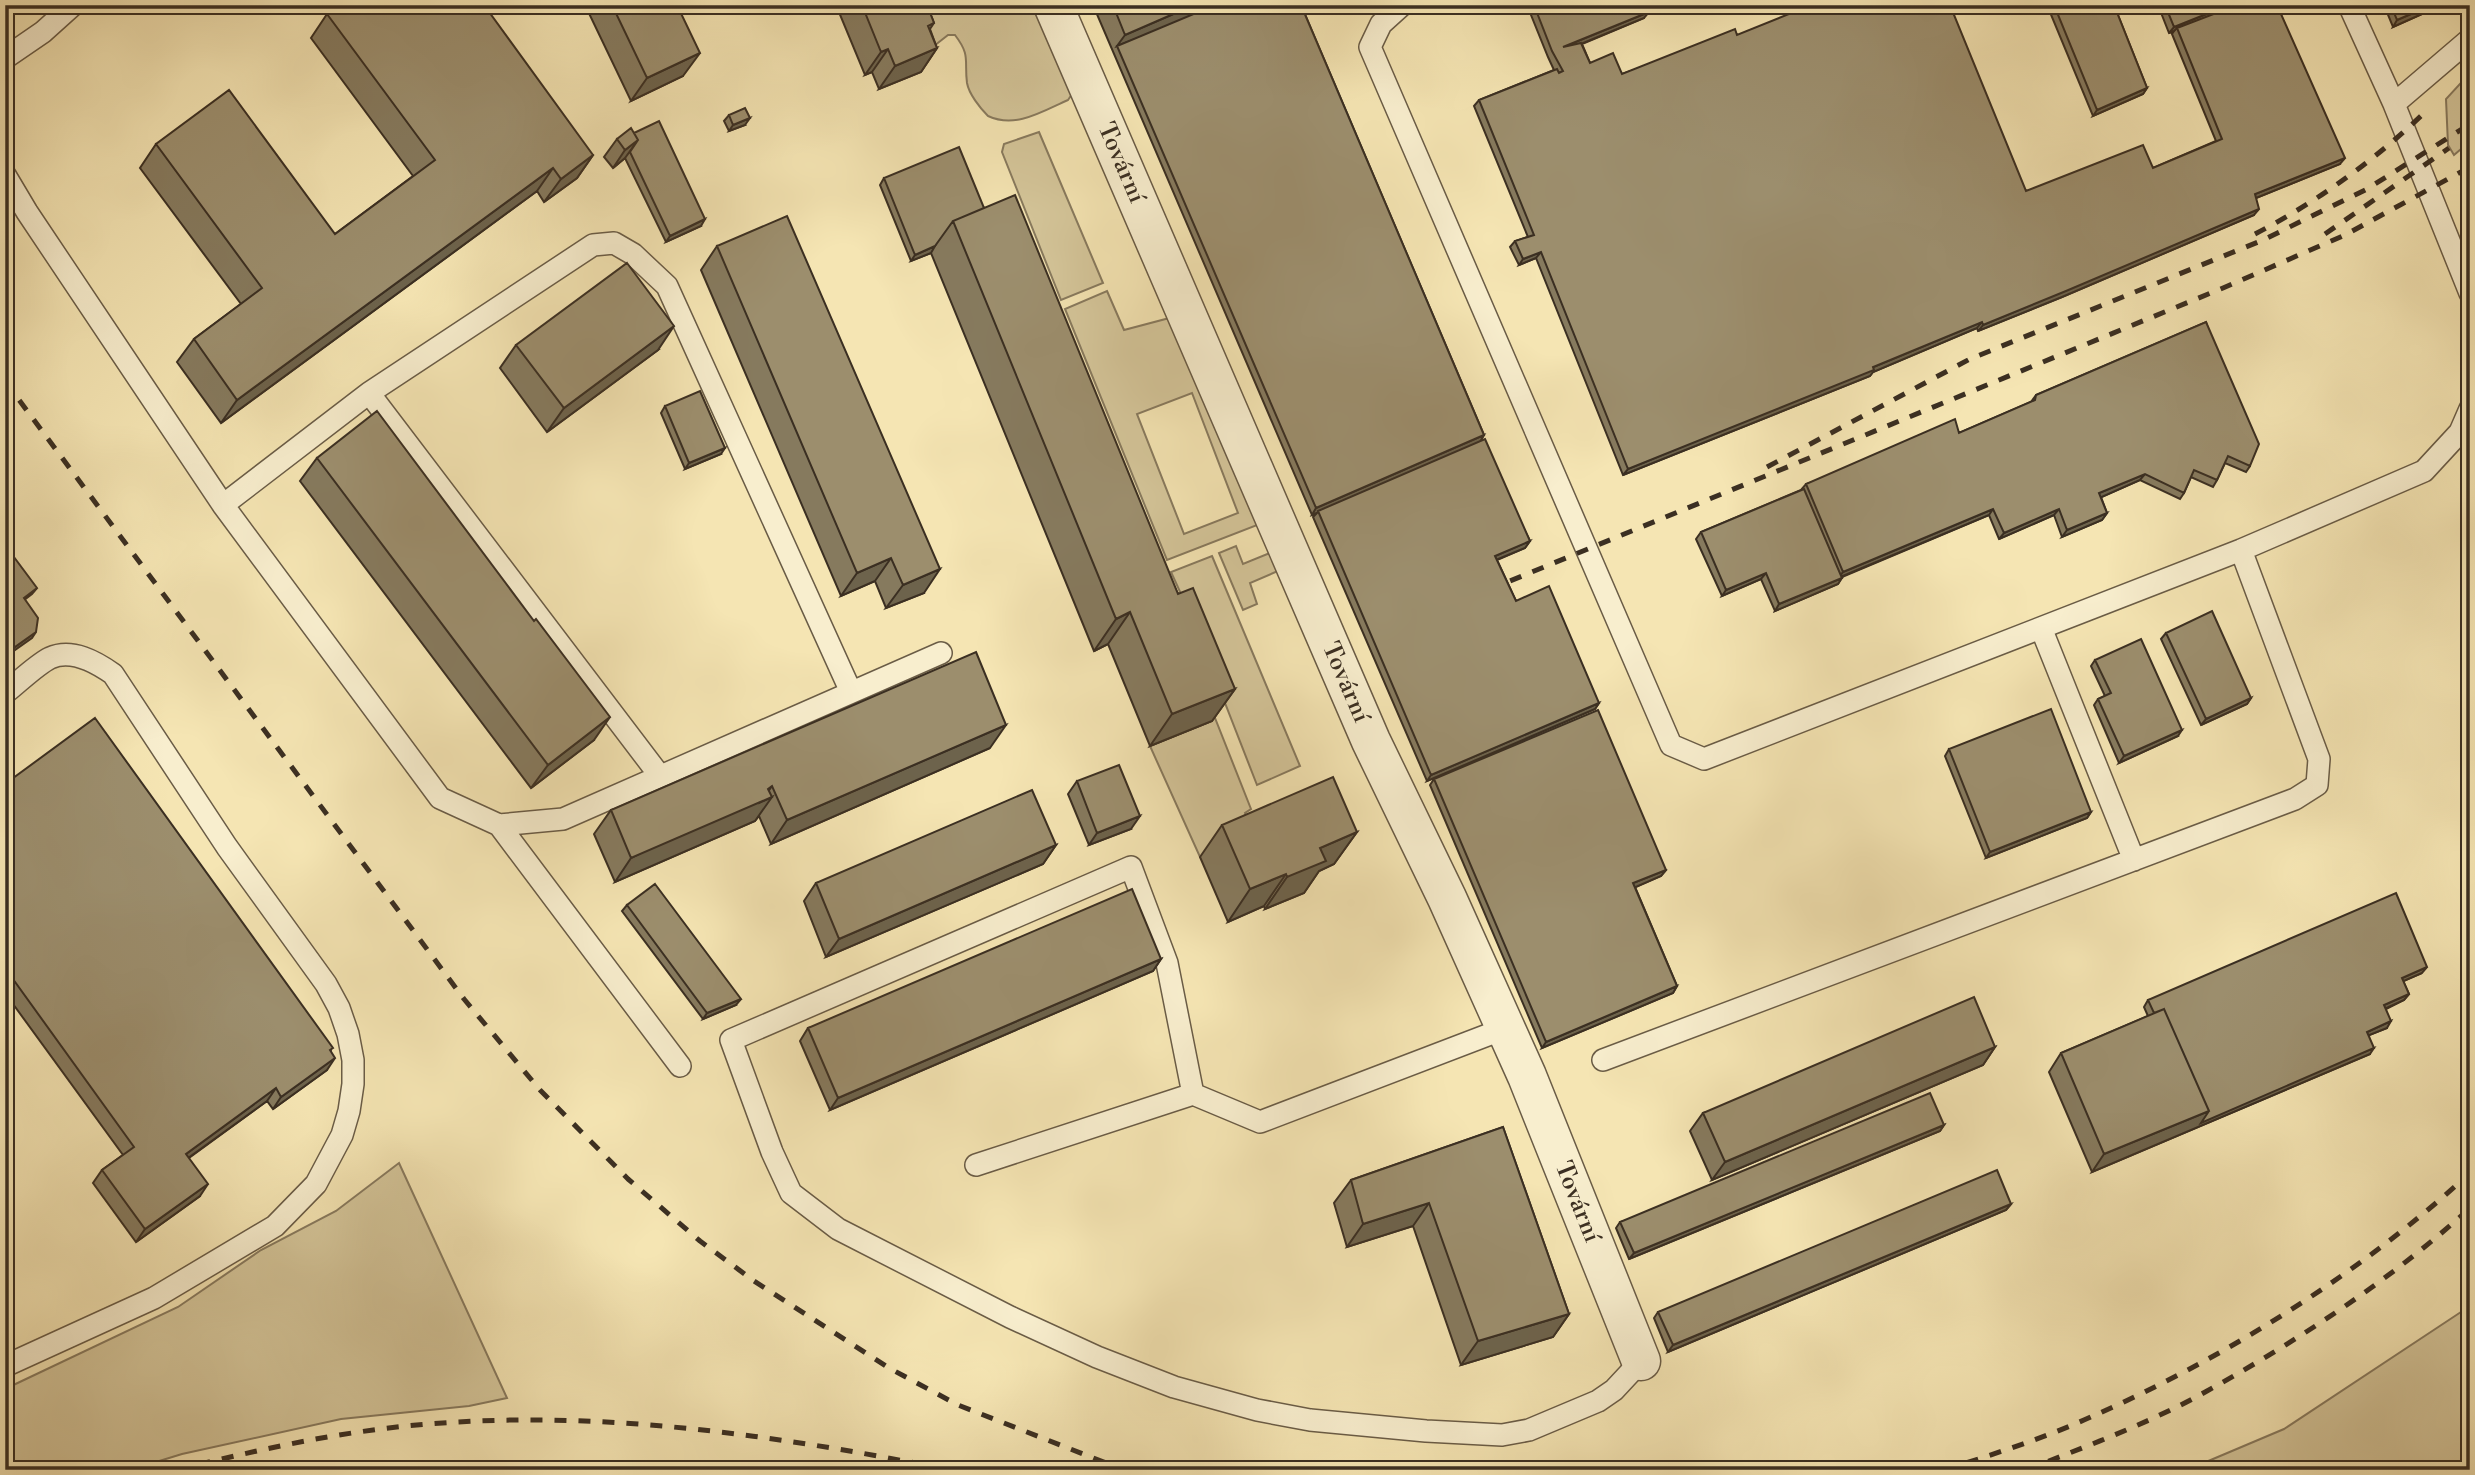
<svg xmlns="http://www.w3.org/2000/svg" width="2475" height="1475" viewBox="0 0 2475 1475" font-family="'Libre Bodoni',serif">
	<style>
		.green { fill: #d5c69a; stroke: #887a5e; stroke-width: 2; fill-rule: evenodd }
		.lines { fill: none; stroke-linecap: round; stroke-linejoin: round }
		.service-casing { stroke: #6a5c46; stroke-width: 24 }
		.minor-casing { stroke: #6a5c46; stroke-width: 41 }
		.service { stroke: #f8eece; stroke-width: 21 }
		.minor { stroke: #f8eece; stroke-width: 38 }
		.rail { stroke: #3b2f22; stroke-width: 5; stroke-dasharray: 12 12; stroke-linecap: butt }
		.wall { fill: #867a5e; stroke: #3b2f22; stroke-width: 2 }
		.shaded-wall { fill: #6d634c; stroke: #3b2f22; stroke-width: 2 }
		.building { fill: #9c8e6d; stroke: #3b2f22; stroke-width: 2 }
		.labels { text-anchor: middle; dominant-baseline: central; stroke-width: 7; stroke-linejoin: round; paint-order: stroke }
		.street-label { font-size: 24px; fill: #3b2f22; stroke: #f8eece }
	</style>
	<rect width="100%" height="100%" fill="#f5e5b3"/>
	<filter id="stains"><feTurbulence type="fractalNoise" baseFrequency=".00286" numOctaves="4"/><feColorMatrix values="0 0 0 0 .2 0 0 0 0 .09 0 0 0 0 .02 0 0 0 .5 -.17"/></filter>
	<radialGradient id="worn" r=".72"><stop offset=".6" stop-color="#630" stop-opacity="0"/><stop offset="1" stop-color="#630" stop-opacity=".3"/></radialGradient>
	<!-- green -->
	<path class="green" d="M916 5H1042L1072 94 1068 100C1043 111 1016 129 988 116 980 108 969 94 967 83 964 60 971 56 955 35H948L934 46Z
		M2470 73V120C2460 127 2461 138 2461 149L2454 155 2448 145 2446 99Z
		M1039 132 1103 283 1061 300 1002 152 1004 144Z
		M1107 291 1124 330 1177 316 1265 522 1167 560 1065 309ZM1192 393 1238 513 1184 534 1137 414Z
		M1236 546 1243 564 1277 550 1285 568 1250 583 1257 604 1243 610 1219 553Z
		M1212 556 1300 766 1257 785 1191 616 1171 572Z
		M1200 680 1251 809 1245 813 1252 835 1200 857 1150 746 1212 721Z
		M399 1163 507 1398 469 1406 341 1419 182 1454 130 1470H5V1389L178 1307 261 1250 336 1211Z
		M2470 1306V1470H2187L2284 1429Z
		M611 1465 666 1470H506L508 1467Z"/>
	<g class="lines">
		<defs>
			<path id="service" d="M1402 5 1381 24 1370 47 1671 745 1704 759 2241 550 2424 471 2460 432 2470 409
				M2349 5 2394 104 2470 39
				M5 58 43 32 73 5
				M2394 104 2470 293
				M5 175 27 212 223 505 440 798 499 825 563 819 941 653
				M369 393 593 245 614 243 633 254 667 286 851 692
				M223 505 369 393 660 776
				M2041 628 2134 860
				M5 693C18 683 36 665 50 658 72 648 96 662 113 674L227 847 326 984 339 1008 348 1034 353 1060V1084L349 1111 342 1135 316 1184 275 1226 154 1298 5 1366
				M499 825 680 1066
				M1603 1060 2295 799 2317 785 2319 759 2241 550
				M1193 1094 1167 963 1131 867 731 1040 772 1152 791 1193 838 1229 1010 1317 1097 1357 1174 1387 1257 1410 1310 1420 1426 1431 1502 1435 1529 1430 1598 1401 1614 1390 1641 1361
				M976 1165 1193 1094 1260 1122 1506 1028"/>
			<g id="minor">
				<path id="s1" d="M1053 5 1371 741 1447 898 1527 1076 1641 1361"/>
			</g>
		</defs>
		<!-- service casing -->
		<use href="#service" class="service-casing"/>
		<!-- minor casing -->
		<use href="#minor" class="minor-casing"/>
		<!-- service -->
		<use href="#service" class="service"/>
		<!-- minor -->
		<use href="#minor" class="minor"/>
		<!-- rail -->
		<path class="rail" d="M2255 234C2315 203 2374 161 2423 114
			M2325 234 2449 148
			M5 381 464 999 540 1090 628 1179 700 1241 754 1281 889 1368 958 1405 1124 1470
			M1767 467 1970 359 2263 240 2367 189 2470 124
			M1488 590 2223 288 2345 235 2470 167
			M175 1470C234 1456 292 1442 352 1433 552 1402 755 1431 951 1470
			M1944 1470C1994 1454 2045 1438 2093 1416 2227 1357 2362 1272 2470 1173
			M2026 1470C2087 1446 2150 1423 2207 1391 2299 1340 2392 1279 2470 1208"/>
	</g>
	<!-- wall -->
	<path class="wall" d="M585 5H677L683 76 631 101Z
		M836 5H927L934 23 930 29 937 48 921 72 879 89 872 72 865 75Z
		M1093 5H1301L1484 435 1480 441 1530 541 1525 548 1497 560 1516 601 1599 703 1595 709 1427 781 1313 517 1317 513 1312 515Z
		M1527 5H1646L1644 18 1582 44 1590 63 1622 74 1737 35 2026 191 2153 168 2216 141 2172 34 2174 31 2169 33 2158 5H2277L2340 164 2256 198 2254 215 2062 297 1978 331 1977 328 1873 372 1870 376 1623 475 1536 258 1519 265 1510 247 1515 241 1528 237 1474 106 1479 100 1554 70 1548 57Z
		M2047 5H2114L2147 88 2143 94 2093 116Z
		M2384 5H2442L2393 27Z
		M327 14 593 155 577 178 544 202 537 191 221 423 177 362 194 339 241 304 140 168 156 144 335 234 413 176 311 38Z
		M729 115 745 125 729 131 724 121Z
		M617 139 701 226 666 242 625 158 613 168 604 157Z
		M884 178 984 208 1178 594 1235 689 1212 721 1150 746 1108 644 1094 651 931 253 911 261 880 185Z
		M717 246 924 593 886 608 875 581 841 596 701 270Z
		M2206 322 2250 466 2246 472 2225 463 2217 480 2213 487 2191 477 2184 493 2180 499 2140 480 2101 497 2107 513 2102 520 2062 537 2054 515 1999 539 1989 515 1842 577 1838 584 1775 611 1761 579 1722 596 1696 539 1701 532 1801 490 1806 484 1959 433 2031 402 2036 395Z
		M516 345 658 350 547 432 500 368Z
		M665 406 721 454 685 469 661 413Z
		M317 458 534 621 594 740 531 788 300 481Z
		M2166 633 2251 698 2247 704 2201 725 2161 639Z
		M2095 660 2178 736 2119 763 2094 705 2098 699 2105 696 2091 666Z
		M990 748 771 844 759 816 755 821 615 882 594 834 611 810Z
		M1949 749 2091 812 2087 818 1986 858 1945 756Z
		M1434 779 1666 870 1661 876 1635 887 1677 986 1673 993 1542 1048 1430 785Z
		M1077 781 1131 829 1089 845 1068 794Z
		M5 784 331 1051 327 1070 273 1109 267 1101 189 1158 200 1196 136 1242 93 1183 102 1170 123 1155 5 993Z
		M1222 825 1357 832 1334 864 1319 871 1304 893 1265 909 1264 906 1228 922 1200 857Z
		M1056 845 1043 864 826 957 804 901 816 883Z
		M627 905 736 1005 703 1019 622 911Z
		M1161 959 1153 971 830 1110 800 1041 808 1028Z
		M2422 973 2403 981 2409 994 2404 1000 2386 1009 2387 1028 2369 1035 2370 1054 2092 1172 2049 1072 2061 1053 2148 1016 2144 1007 2148 1000Z
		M1995 1047 1983 1065 1712 1180 1690 1131 1703 1113Z
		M1944 1125 1940 1131 1629 1259 1616 1228 1620 1222Z
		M1503 1127 1569 1314 1553 1337 1461 1365 1413 1226 1347 1247 1334 1203 1351 1180Z
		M2011 1204 2006 1210 1668 1352 1654 1318 1658 1312Z"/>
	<!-- shaded-wall -->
	<path class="shaded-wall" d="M1194 5H1224L1117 46 1125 35Z
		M2229 5H2240L2177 28 2174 31 2169 33 2174 27Z
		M2432 5H2442L2393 27 2397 20Z
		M1649 12 1644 18 1559 53 1563 47Z
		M937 48 921 72 879 89 895 66Z
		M888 49 872 72 865 75 881 52Z
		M700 53 683 76 631 101 647 78Z
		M2147 88 2143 94 2093 116 2097 110Z
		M750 118 745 125 729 131 733 125Z
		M638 140 625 158 613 168 625 150Z
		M593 155 577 178 544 202 561 179Z
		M2345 158 2340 164 2251 200 2255 194Z
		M553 168 537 191 221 423 237 400Z
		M2259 209 2254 215 2062 297 1978 331 1983 325Z
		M705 219 701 226 666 242 670 236Z
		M935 246 931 253 911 261 915 255Z
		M1541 252 1536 258 1519 265 1523 259Z
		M1982 322 1977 328 1873 372 1870 376 1623 475 1628 469Z
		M674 326 658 350 547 432 564 408Z
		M1484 435 1480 442 1312 515 1316 508Z
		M725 448 721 454 685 469 689 463Z
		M2145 474 2140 480 2095 500 2099 493Z
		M1993 509 1989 515 1838 578 1843 572Z
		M2059 509 2054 515 1999 539 2004 533Z
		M2107 513 2102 520 2062 537 2067 530Z
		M1530 541 1525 548 1491 562 1495 556Z
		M891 558 875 581 841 596 857 573Z
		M940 569 924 593 886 608 903 585Z
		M1766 573 1761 579 1722 596 1726 590Z
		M1842 578 1838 584 1775 611 1779 604Z
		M37 588 32 594 19 604 24 598Z
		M1130 612 1108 644 1094 651 1116 619Z
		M36 632 32 638 5 657V654Z
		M1235 689 1212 721 1150 746 1172 714Z
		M2251 698 2247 704 2201 725 2206 719Z
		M1599 703 1595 709 1427 781 1431 775Z
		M610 717 594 740 531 788 548 765Z
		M1006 725 990 748 771 844 787 820Z
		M2182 730 2178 736 2119 763 2124 756Z
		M772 786 761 802 772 797 755 821 615 882 631 858Z
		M2091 812 2087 818 1986 858 1990 852Z
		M1140 816 1131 829 1089 845 1097 833Z
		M1357 832 1334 864 1319 871 1304 893 1265 909 1287 877 1320 848Z
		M1056 845 1043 864 826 957 839 939Z
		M1666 870 1661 876 1629 890 1633 883Z
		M1286 874 1264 906 1228 922 1250 889Z
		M1161 959 1153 971 830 1110 838 1098Z
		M2427 967 2422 973 2397 984 2402 978Z
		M1677 986 1673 993 1542 1048 1546 1042Z
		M2409 994 2404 1000 2380 1011 2384 1005Z
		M741 999 736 1005 703 1019 707 1013Z
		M2391 1021 2387 1028 2362 1038 2367 1032Z
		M1995 1047 1983 1065 1712 1180 1725 1162Z
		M2374 1048 2370 1054 2092 1172 2104 1154 2209 1111Z
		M335 1058 327 1070 273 1109 281 1097Z
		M276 1088 267 1101 177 1166 186 1154Z
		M1944 1125 1940 1131 1629 1259 1634 1253Z
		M208 1184 200 1196 136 1242 145 1229Z
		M1429 1203 1413 1226 1347 1247 1363 1224Z
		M2011 1204 2006 1210 1668 1352 1673 1345Z
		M1569 1314 1553 1337 1461 1365 1478 1341Z"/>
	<!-- building -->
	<path class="building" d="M339 5H484L593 155 561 179 553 168 237 400 194 339 262 288 156 144 229 90 335 234 435 160 327 14Z
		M612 5H677L700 53 647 78Z
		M862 5H927L934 23 928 26 937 48 895 66 888 49 881 52Z
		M1113 5H1194L1125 35Z
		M1215 5H1301L1484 435 1316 508 1117 46Z
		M1534 5H1646L1649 12 1563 47 1581 43 1590 63 1613 53 1622 74 1735 29 1737 35 1811 5H1950L2026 191 2143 145 2153 168 2222 139 2177 28 2237 5H2277L2345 158 2255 194 2259 209 2066 291 1983 325 1982 322 1873 367 1874 370 1628 469 1541 252 1523 259 1515 241 1534 235 1479 100 1557 69 1559 73 1563 71 1552 51Z
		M2054 5H2114L2147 88 2097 110Z
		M2165 5H2229L2174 27Z
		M2391 5H2432L2397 20Z
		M745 108 750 118 733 125 729 115Z
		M659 121 705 219 670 236 630 152 638 140 634 133Z
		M631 128 638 140 625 150 617 139Z
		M959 147 984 208 953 221 935 246 915 255 884 178Z
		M1015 195 1178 594 1193 588 1235 689 1172 714 1130 612 1116 619 953 221Z
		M787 216 940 569 903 585 891 558 857 573 717 246Z
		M627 263 674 326 564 408 516 345Z
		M2206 322 2259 444 2250 466 2228 456 2217 480 2194 470 2184 493 2145 474 2099 493 2107 513 2067 530 2059 509 2004 533 1993 509 1843 572 1806 484 1955 419 1959 433 2035 400 2036 395Z
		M700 391 725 448 689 463 665 406Z
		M377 411 534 621 536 619 610 717 548 765 317 458Z
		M1485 439 1530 541 1495 556 1516 601 1549 586 1599 703 1431 775 1318 511Z
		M1804 489 1842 578 1779 604 1766 573 1726 590 1701 532Z
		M5 545 37 588 24 598 38 618 36 632 5 654Z
		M2212 611 2251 698 2206 719 2166 633Z
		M2141 639 2182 730 2124 756 2098 699 2111 693 2095 660Z
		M976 652 1006 725 787 820 772 786 768 789 772 797 631 858 611 810Z
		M2051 709 2091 812 1990 852 1949 749Z
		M1598 710 1666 870 1633 883 1677 986 1546 1042 1434 779Z
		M95 718 333 1048 330 1050 335 1058 281 1097 276 1088 186 1154 208 1184 145 1229 102 1170 134 1147 5 968V784Z
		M1119 765 1140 816 1097 833 1077 781Z
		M1333 777 1357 832 1320 848 1326 861 1287 877 1286 874 1250 889 1222 825Z
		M1032 790 1056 845 839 939 816 883Z
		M655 884 741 999 707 1013 627 905Z
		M1132 889 1161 959 838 1098 808 1028Z
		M2396 893 2427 967 2402 978 2409 994 2384 1005 2391 1021 2367 1032 2374 1048 2201 1123 2209 1111 2164 1009 2154 1013 2148 1000Z
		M1974 997 1995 1047 1725 1162 1703 1113Z
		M2164 1009 2209 1111 2104 1154 2061 1053Z
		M1930 1093 1944 1125 1634 1253 1620 1222Z
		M1503 1127 1569 1314 1478 1341 1429 1203 1363 1224 1351 1180Z
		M1997 1170 2011 1204 1673 1345 1658 1312Z"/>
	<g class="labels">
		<!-- street labels -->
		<g class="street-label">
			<text stroke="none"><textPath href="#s1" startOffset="172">Tovární</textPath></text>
			<text stroke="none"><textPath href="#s1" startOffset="738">Tovární</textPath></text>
			<text stroke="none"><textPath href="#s1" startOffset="1307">Tovární</textPath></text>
		</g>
	</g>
	<!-- margin -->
	<rect width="2475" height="1475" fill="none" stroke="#f5e5b3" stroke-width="28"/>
	<rect x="7" y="7" width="2461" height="1461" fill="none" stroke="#3b2f22" stroke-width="3.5"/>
	<rect x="14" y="14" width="2447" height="1447" fill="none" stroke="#3b2f22" stroke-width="2"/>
	<rect width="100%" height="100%" filter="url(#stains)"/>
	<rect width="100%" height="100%" fill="url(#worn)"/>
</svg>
